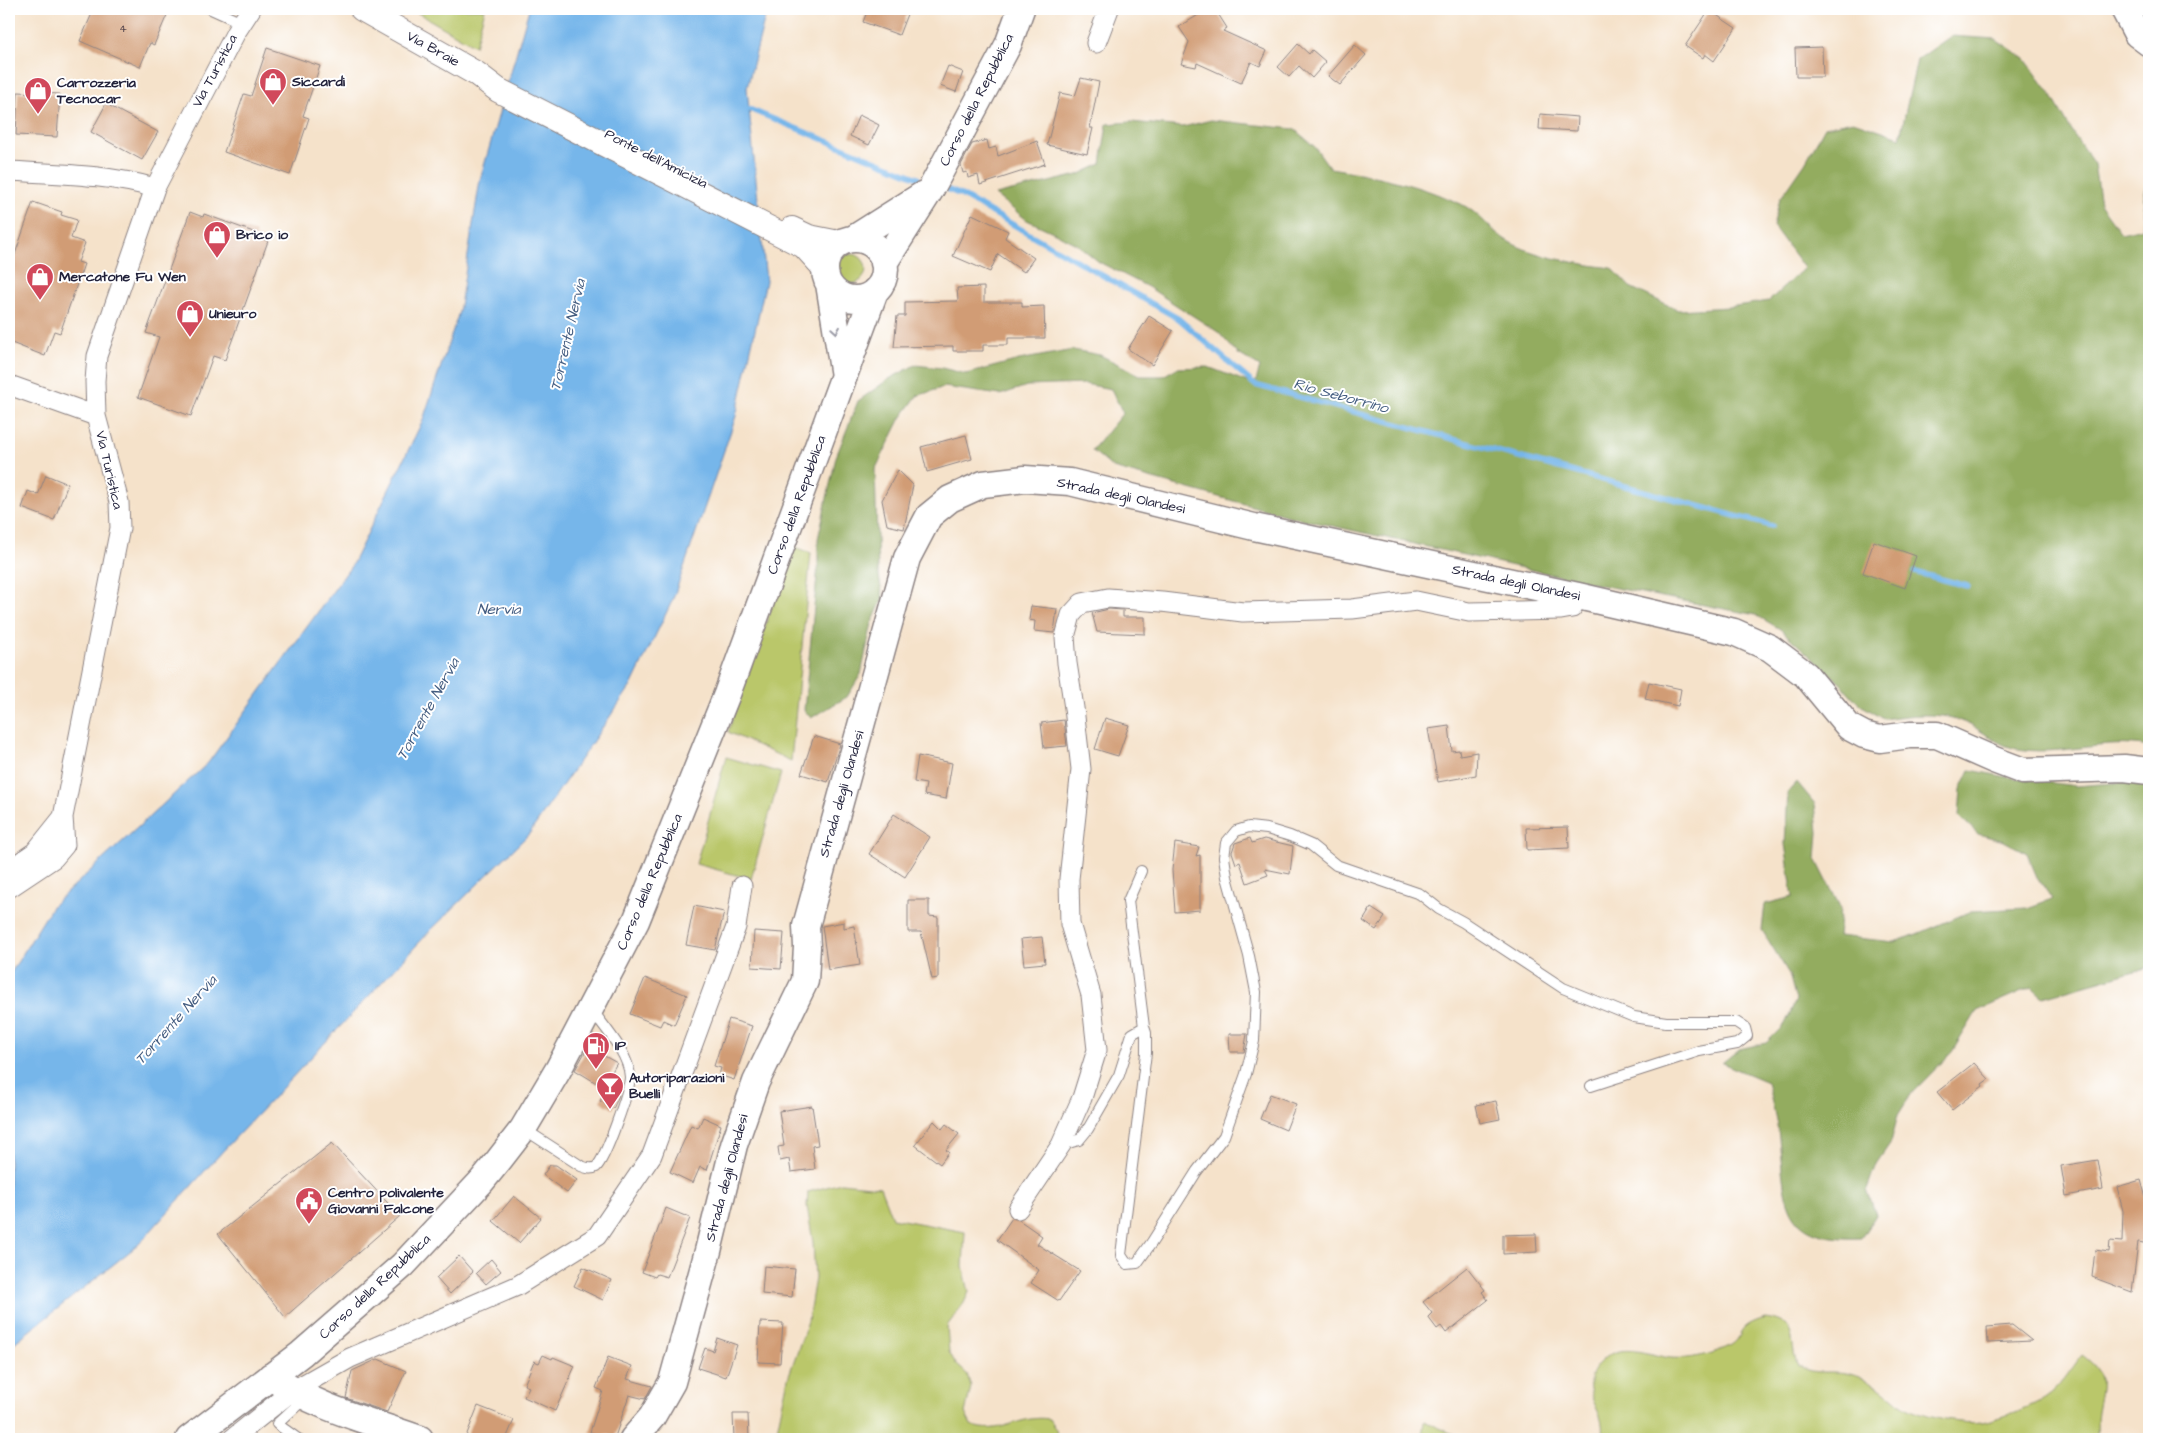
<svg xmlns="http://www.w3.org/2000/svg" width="2158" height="1448" viewBox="0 0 2158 1448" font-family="'Architects Daughter',sans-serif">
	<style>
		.green { fill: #bac76a; stroke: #6e7452 }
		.forest { fill: #93ac5e; stroke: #5a674c }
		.water { fill: #76b6ea; stroke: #4c6c92 }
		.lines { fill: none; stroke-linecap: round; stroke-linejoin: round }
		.stream { stroke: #76b6ea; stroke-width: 5.5 }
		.building { fill: #d19c74 }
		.service-casing { stroke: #8c8282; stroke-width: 12 }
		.minor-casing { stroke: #8c8282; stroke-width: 21 }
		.tertiary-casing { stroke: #8c8282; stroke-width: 26 }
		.secondary-casing { stroke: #8c8282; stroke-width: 29 }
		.service { stroke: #fff; stroke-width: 10 }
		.minor { stroke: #fff; stroke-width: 19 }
		.tertiary { stroke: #fff; stroke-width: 24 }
		.secondary { stroke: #fff; stroke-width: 26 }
		.oneway { stroke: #9c9ca7 }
		.labels { text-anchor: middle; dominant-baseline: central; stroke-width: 4; stroke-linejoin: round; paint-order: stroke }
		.number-label { font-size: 11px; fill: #4e4049 }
		.street-label { font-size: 14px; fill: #22223b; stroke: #fff }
		.poi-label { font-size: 14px; font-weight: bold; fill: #22223b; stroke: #fff; text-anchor: start }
		.water-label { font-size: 15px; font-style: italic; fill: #445d81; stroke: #fff }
	</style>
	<rect width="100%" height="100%" fill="#fff"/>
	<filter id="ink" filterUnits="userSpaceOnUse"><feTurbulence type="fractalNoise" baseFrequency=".02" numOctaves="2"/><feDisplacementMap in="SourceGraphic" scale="10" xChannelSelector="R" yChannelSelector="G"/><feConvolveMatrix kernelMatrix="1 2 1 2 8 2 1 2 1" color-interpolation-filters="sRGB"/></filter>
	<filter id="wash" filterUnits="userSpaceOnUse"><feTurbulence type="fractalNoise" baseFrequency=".0096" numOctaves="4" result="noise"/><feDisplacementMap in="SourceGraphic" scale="20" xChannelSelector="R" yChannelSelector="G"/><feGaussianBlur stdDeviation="1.12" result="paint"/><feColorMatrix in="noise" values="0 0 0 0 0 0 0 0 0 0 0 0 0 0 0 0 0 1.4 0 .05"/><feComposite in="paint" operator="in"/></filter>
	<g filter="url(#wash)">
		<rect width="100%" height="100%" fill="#f5e2ca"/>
		<!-- green -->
		<path class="green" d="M411 9H485L475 46Z
			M836 269a15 15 0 1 1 30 0a15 15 0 1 1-30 0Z
			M793 546 811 553 791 761 728 732Z
			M726 757 781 773 751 879 696 864Z
			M841 1183 880 1187 892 1218 965 1232 963 1266 969 1292 964 1303 947 1326 949 1352 956 1364 967 1374 971 1387 965 1413 971 1425C1000 1437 1018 1414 1049 1419L1056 1430 1058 1439H775L788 1378 808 1321 815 1278 813 1242 807 1206 808 1192Z
			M1765 1318C1799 1322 1789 1341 1797 1365 1814 1376 1826 1370 1845 1373 1852 1374 1859 1377 1866 1380 1885 1387 1896 1404 1913 1411 1930 1418 1964 1425 1981 1422 1996 1420 2032 1407 2045 1398 2060 1388 2071 1369 2082 1355 2108 1374 2102 1384 2097 1411 2095 1420 2097 1430 2096 1439H1601C1608 1415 1587 1403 1590 1380 1591 1372 1596 1366 1601 1361 1621 1341 1647 1355 1671 1358 1685 1359 1699 1357 1712 1353 1720 1350 1731 1347 1736 1341 1739 1338 1740 1334 1742 1331 1748 1323 1757 1321 1765 1318Z
			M1424 1421 1464 1439H1422Z"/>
		<!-- forest -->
		<path class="forest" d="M1951 36 1996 39 2025 59 2050 93 2074 135 2094 164 2100 204 2121 233 2143 228 2144 196 2149 176V747C2104 738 2058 758 2013 748 1996 744 1982 730 1966 723 1942 711 1909 715 1884 719L1859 704 1841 684 1780 629 1756 615 1595 584 1292 517 1113 468 1092 450 1123 413 1111 389 1085 384 1027 386 1000 395 944 387 917 396 901 418 875 470 878 571 883 598 872 623 861 674 847 697 811 718 804 710 818 566V539L836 457 858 401 889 379 915 365 942 368 966 374 1019 360 1073 350 1100 355 1142 376H1163L1177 368 1208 367 1255 385 1260 367 1237 353 1218 332 1148 287 1099 262 1078 245 1053 232 1027 220 995 195 1078 175 1101 164 1107 124 1131 122 1183 127 1211 120 1294 129 1315 147 1330 168C1375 175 1420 185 1461 204 1478 212 1490 230 1506 240 1533 257 1580 264 1612 268L1630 287 1678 310 1729 307 1769 301 1804 268 1773 226 1780 199 1805 163 1825 127 1853 121 1900 137 1917 60Z
			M1970 770 2007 777 2076 786 2149 780V967L2043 997 2032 987 1977 1011 1952 1052 1912 1093 1898 1115 1891 1142 1876 1164 1867 1189 1876 1215 1861 1238C1781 1241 1786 1204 1779 1138 1777 1120 1771 1100 1767 1082L1722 1063 1739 1049 1766 1043 1785 1024 1796 1000 1789 974 1762 930 1765 904 1793 897 1785 844 1788 792 1797 782 1815 804 1818 832 1816 859 1841 909 1838 936 1894 942 1920 933 1971 911 2027 908 2052 899 2037 877 2027 853 2004 841 1978 834 1959 816 1961 789Z"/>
		<!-- water -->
		<path class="water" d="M529 9H767L747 88 766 281 736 416 673 599 631 686 529 834 431 930 222 1152 138 1245 9 1347V976L53 905 208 763 352 565 423 420 459 312 480 180Z"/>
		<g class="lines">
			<!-- stream -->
			<path class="stream" d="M744 107 918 178
				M949 190 961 195 1179 319 1255 385 1772 526
				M1915 572 1967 586"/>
		</g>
		<g id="blocks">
			<!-- building -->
			<path class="building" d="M94 9H153L167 15 154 45 150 43 140 67 80 41Z
				M868 9H909L899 35 863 22Z
				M1208 9H1215L1227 28 1223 31 1267 51 1260 66 1251 62 1241 83 1197 63 1196 67 1181 64 1189 42 1179 27Z
				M1709 10 1736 28 1714 61 1705 54 1703 58 1685 46Z
				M1298 44 1309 54 1312 50 1326 62 1312 78 1299 66 1289 77 1278 67Z
				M1355 45 1366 55 1340 85 1328 76Z
				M1822 47 1823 77H1796L1795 48Z
				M267 48 320 66 303 116 309 118 290 175 224 152 244 94 251 96Z
				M948 66 963 72 956 92 940 86Z
				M1081 78 1099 82 1090 128H1093L1087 154 1047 145 1060 93 1075 96Z
				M18 92 60 94 57 137 16 135Z
				M106 104 158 132 142 160 91 132Z
				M1540 114 1578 117 1577 131 1539 129Z
				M859 115 879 125 869 145 850 136Z
				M987 140 989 149 996 147 998 156 1037 141 1045 164 980 185 978 175 968 178 967 172 963 173 961 165 972 144Z
				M33 202 62 212 61 215 77 220 71 238 85 243 78 262 84 264 60 333 54 331 45 356 9 342V272Z
				M190 212 203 217 204 214 256 233 255 236 268 241 225 360 213 356 191 416 138 397 159 337 146 333Z
				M972 214 1008 231 1005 238 1034 258 1024 272 998 254 990 272 953 256Z
				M984 287V302H1022V307L1044 306 1045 338H1008V345H983V351H953V346L894 347 897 316H905V302L958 301 957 288Z
				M1149 316 1173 331 1152 365 1128 349Z
				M966 435 972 459 927 472 921 447Z
				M898 470 913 485 904 529 887 525 882 500Z
				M46 475 68 484 54 520 22 508 28 491 38 495Z
				M1874 541 1916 556 1905 588 1863 573Z
				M1031 606 1057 609 1054 633 1034 631 1035 621 1029 620Z
				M1109 609 1123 610V617H1145V634L1097 632 1092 613Z
				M1649 682 1681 689 1678 706 1645 699Z
				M1105 718 1129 725 1118 756 1095 749Z
				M1064 720 1067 746 1044 748 1041 723Z
				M1449 726 1452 751 1459 750 1460 755 1477 752 1476 775 1438 782 1428 729Z
				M814 736 840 744 828 782 801 774Z
				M918 756 952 763 946 799 924 795 926 784 914 782Z
				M894 814 930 837 905 877 869 854Z
				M1568 827 1569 848 1527 850 1526 828Z
				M1250 838 1252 843 1264 839 1293 846 1290 874 1265 869 1268 875 1247 883 1240 862 1236 864 1232 852 1235 843Z
				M1175 843 1199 847 1196 856 1200 855V910L1175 912 1172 870Z
				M908 900H929V916L938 917V978L932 979 921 932H908Z
				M694 906 724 912 715 950 686 945Z
				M1371 908 1385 917 1376 930 1363 921Z
				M844 922V928L854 926 860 965 828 970 822 926Z
				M754 931 784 933 781 969 752 967Z
				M1042 937 1045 963 1024 965 1021 939Z
				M645 978 687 995 674 1025 663 1020 660 1026 630 1014Z
				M729 1019 752 1026 734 1080 719 1075 721 1068 714 1066Z
				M1229 1034H1247L1244 1052H1230Z
				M588 1047 617 1063 603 1087 575 1070Z
				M1974 1063 1989 1079 1982 1084 1983 1086 1952 1110 1937 1092Z
				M607 1088 619 1095 613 1109 600 1101Z
				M1270 1094 1296 1104 1286 1130 1260 1119Z
				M1496 1101 1500 1119 1480 1123 1476 1105Z
				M812 1106 818 1145 812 1146 815 1169 791 1172 789 1159 780 1161 778 1147 784 1146 779 1111Z
				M703 1117 721 1125 707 1170 700 1167 693 1183 670 1172 691 1125 698 1128Z
				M934 1121 942 1129 946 1124 959 1134 946 1150 949 1152 940 1164 915 1145Z
				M332 1143 400 1216 285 1317 218 1234Z
				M2098 1160 2103 1189 2066 1196 2061 1166Z
				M550 1165H556L577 1180 567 1193 543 1175Z
				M2141 1180 2149 1209V1244L2138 1242 2132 1292 2092 1277 2095 1250 2109 1252 2110 1241 2122 1242 2123 1211 2117 1187Z
				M514 1196 541 1218 519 1243 493 1221Z
				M666 1208 690 1218 667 1277 657 1274 655 1277 642 1272Z
				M1012 1218 1019 1220 1042 1236 1037 1244 1080 1271 1059 1301 1031 1283 1039 1270 997 1240Z
				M1536 1234 1537 1252 1503 1254V1235Z
				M459 1256 473 1272 450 1294 436 1278Z
				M491 1259 501 1271 486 1284 476 1273Z
				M764 1266 795 1269 792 1297 762 1294Z
				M583 1267 612 1280 603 1300 574 1286Z
				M1467 1267 1485 1290 1482 1292 1488 1300 1446 1333 1441 1326 1437 1329 1428 1317 1432 1313 1423 1302Z
				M760 1322 783 1323 780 1363 758 1362Z
				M2012 1325 2032 1341 1988 1343 1987 1327Z
				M717 1338 737 1345 726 1377 698 1368 705 1348 713 1351Z
				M543 1355 552 1359 553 1357 575 1366 555 1411 524 1397 529 1387 524 1385 534 1361 539 1363Z
				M608 1357 632 1366 627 1379 652 1386 645 1399 629 1395 615 1437 606 1434 605 1437 590 1432 603 1391 596 1388Z
				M378 1359 406 1371 387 1412 346 1398 352 1371Z
				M478 1406 514 1420 506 1439H465Z
				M733 1414H748L749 1439H734Z"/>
		</g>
	</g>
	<g filter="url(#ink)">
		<use href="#blocks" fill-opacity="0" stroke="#8c8282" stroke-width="1"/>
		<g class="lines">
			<defs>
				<path id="service" d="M211 9 242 23
					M1141 871 1128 901 1144 1027
					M524 1129 581 1166C586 1168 591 1170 596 1167 605 1160 630 1089 630 1077 629 1054 605 1028 592 1010
					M1061 1145 1079 1140 1088 1129 1119 1075 1132 1034 1144 1027 1146 1033V1053L1121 1255 1127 1264 1137 1263 1152 1242 1197 1171 1224 1136 1246 1074 1254 1041 1256 992 1249 956 1227 877 1224 857 1226 843 1236 831 1249 827 1267 829 1290 836 1311 845 1336 865 1420 894 1439 909 1463 922 1563 988 1634 1017 1666 1022H1736L1745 1028 1747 1036 1737 1044 1699 1051 1591 1086
					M298 1439 277 1424 305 1398"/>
				<path id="minor" d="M1096 43 1109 9
					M9 171C58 174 107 174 155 188
					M9 385 96 416
					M9 870 35 852 63 817
					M9 888 54 858 65 845 63 817 120 528 119 502 96 416 95 381 97 356 155 188 236 32 251 9
					M1018 1209 1061 1145 1082 1098 1097 1050 1091 995 1070 924 1069 879 1081 769 1074 708 1067 663 1065 637 1071 615 1082 603 1108 598 1162 602 1243 612 1352 609 1416 601 1469 612 1561 610 1572 608 1578 596
					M232 1439 292 1391 350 1358 517 1286 597 1236 652 1155 736 927 742 886"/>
				<path id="tertiary" d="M362 9 477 74 498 90 804 246 825 269
					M792 229 809 237 839 243"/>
				<path id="secondary" d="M2124 9 2137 34 2149 43
					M853 239 924 194
					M825 269a30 30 0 1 1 60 0a30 30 0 1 1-60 0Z
					M884 263 931 189 1008 45 1021 9
					M829 284 844 376
					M271 1376C315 1408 370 1421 420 1439
					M189 1439 301 1354 403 1265 481 1182 499 1160 523 1129 558 1070 636 921 727 694 875 291
					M633 1439 652 1417 672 1382 708 1251 734 1145 756 1082 805 981 807 947 806 926 907 558 929 516 950 499 983 484 1025 479 1070 482 1254 527 1578 596 1734 632 1770 648 1806 675 1849 727 1864 735 1880 739 1910 735H1937L1994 760 2023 771 2124 768 2149 771"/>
			</defs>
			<!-- service casing -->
			<use href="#service" class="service-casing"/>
			<!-- minor casing -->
			<use href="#minor" class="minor-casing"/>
			<!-- tertiary casing -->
			<use href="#tertiary" class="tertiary-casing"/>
			<!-- secondary casing -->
			<use href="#secondary" class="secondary-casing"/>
			<!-- service -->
			<use href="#service" class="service"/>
			<!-- minor -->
			<use href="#minor" class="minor"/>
			<!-- tertiary -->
			<use href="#tertiary" class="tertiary"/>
			<!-- secondary -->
			<use href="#secondary" class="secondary"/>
		</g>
		<!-- one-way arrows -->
		<defs><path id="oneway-chevron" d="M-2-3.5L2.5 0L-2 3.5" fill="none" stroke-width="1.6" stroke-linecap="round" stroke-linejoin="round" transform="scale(1.25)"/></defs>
		<use class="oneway" href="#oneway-chevron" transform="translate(836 330) rotate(81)"/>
	</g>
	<!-- icons -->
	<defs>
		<symbol id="shop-pin" viewBox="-11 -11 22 30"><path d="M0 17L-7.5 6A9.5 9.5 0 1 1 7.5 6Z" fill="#d1495b" stroke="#fff"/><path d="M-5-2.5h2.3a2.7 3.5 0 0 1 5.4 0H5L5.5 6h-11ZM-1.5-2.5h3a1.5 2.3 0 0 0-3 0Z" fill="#fff"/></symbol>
		<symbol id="fuel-pin" viewBox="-11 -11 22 30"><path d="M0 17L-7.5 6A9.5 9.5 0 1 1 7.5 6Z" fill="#d1495b" stroke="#fff"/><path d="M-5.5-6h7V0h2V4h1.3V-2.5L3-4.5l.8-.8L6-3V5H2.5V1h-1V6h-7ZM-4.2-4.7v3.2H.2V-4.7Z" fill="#fff"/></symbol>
		<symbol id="bar-pin" viewBox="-11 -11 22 30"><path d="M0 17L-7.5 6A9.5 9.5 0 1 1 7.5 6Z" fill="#d1495b" stroke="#fff"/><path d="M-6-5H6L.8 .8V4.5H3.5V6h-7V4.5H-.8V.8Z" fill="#fff"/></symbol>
		<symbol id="civic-pin" viewBox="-11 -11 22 30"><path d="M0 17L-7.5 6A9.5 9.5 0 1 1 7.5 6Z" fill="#d1495b" stroke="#fff"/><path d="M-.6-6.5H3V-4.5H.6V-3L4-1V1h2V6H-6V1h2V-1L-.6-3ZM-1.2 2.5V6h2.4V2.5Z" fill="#fff"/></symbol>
	</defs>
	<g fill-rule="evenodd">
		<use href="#shop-pin" x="257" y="66" width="32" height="43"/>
		<use href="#shop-pin" x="22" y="75" width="32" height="43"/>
		<use href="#shop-pin" x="201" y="219" width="32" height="43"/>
		<use href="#shop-pin" x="24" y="261" width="32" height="43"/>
		<use href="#shop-pin" x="174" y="298" width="32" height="43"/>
		<use href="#fuel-pin" x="580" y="1030" width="32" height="43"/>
		<use href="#bar-pin" x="594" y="1070" width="32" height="43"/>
		<use href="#civic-pin" x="293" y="1185" width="32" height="43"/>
	</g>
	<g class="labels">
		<!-- number labels -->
		<g class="number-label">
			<text x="123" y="28">4</text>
		</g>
		<!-- street labels -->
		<g class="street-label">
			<text transform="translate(433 49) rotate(29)">Via Braie</text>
			<text transform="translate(215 71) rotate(-62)">Via Turistica</text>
			<text transform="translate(977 100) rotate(-63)">Corso della Repubblica</text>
			<text transform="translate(656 159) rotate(27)">Ponte dell'Amicizia</text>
			<text transform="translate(109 470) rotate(77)">Via Turistica</text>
			<text transform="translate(1121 496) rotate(12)">Strada degli Olandesi</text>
			<text transform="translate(797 505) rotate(-70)">Corso della Repubblica</text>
			<text transform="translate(1516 583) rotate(12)">Strada degli Olandesi</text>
			<text transform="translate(842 794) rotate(-74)">Strada degli Olandesi</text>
			<text transform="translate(650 882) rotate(-67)">Corso della Repubblica</text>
			<text transform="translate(727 1178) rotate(-75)">Strada degli Olandesi</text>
			<text transform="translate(375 1287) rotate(-43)">Corso della Repubblica</text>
		</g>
		<!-- poi labels -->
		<g class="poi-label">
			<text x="292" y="82">Siccardi</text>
			<text x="57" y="83">Carrozzeria<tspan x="57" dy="16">Tecnocar</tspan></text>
			<text x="236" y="235">Brico io</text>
			<text x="59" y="277">Mercatone Fu Wen</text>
			<text x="209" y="314">Unieuro</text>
			<text x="615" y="1046">IP</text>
			<text x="629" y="1078">Autoriparazioni<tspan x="629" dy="16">Buelli</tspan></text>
			<text x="328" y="1193">Centro polivalente<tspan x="328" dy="16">Giovanni Falcone</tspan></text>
		</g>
		<!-- water labels -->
		<g class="water-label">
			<text transform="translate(568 335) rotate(-77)">Torrente Nervia</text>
			<text transform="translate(1341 396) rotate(15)">Rio Seborrino</text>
			<text x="499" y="609">Nervia</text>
			<text transform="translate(428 709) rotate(-61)">Torrente Nervia</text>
			<text transform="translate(176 1020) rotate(-48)">Torrente Nervia</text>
		</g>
	</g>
	<!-- margin -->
	<rect width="2158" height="1448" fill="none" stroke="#fff" stroke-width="30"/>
</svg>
